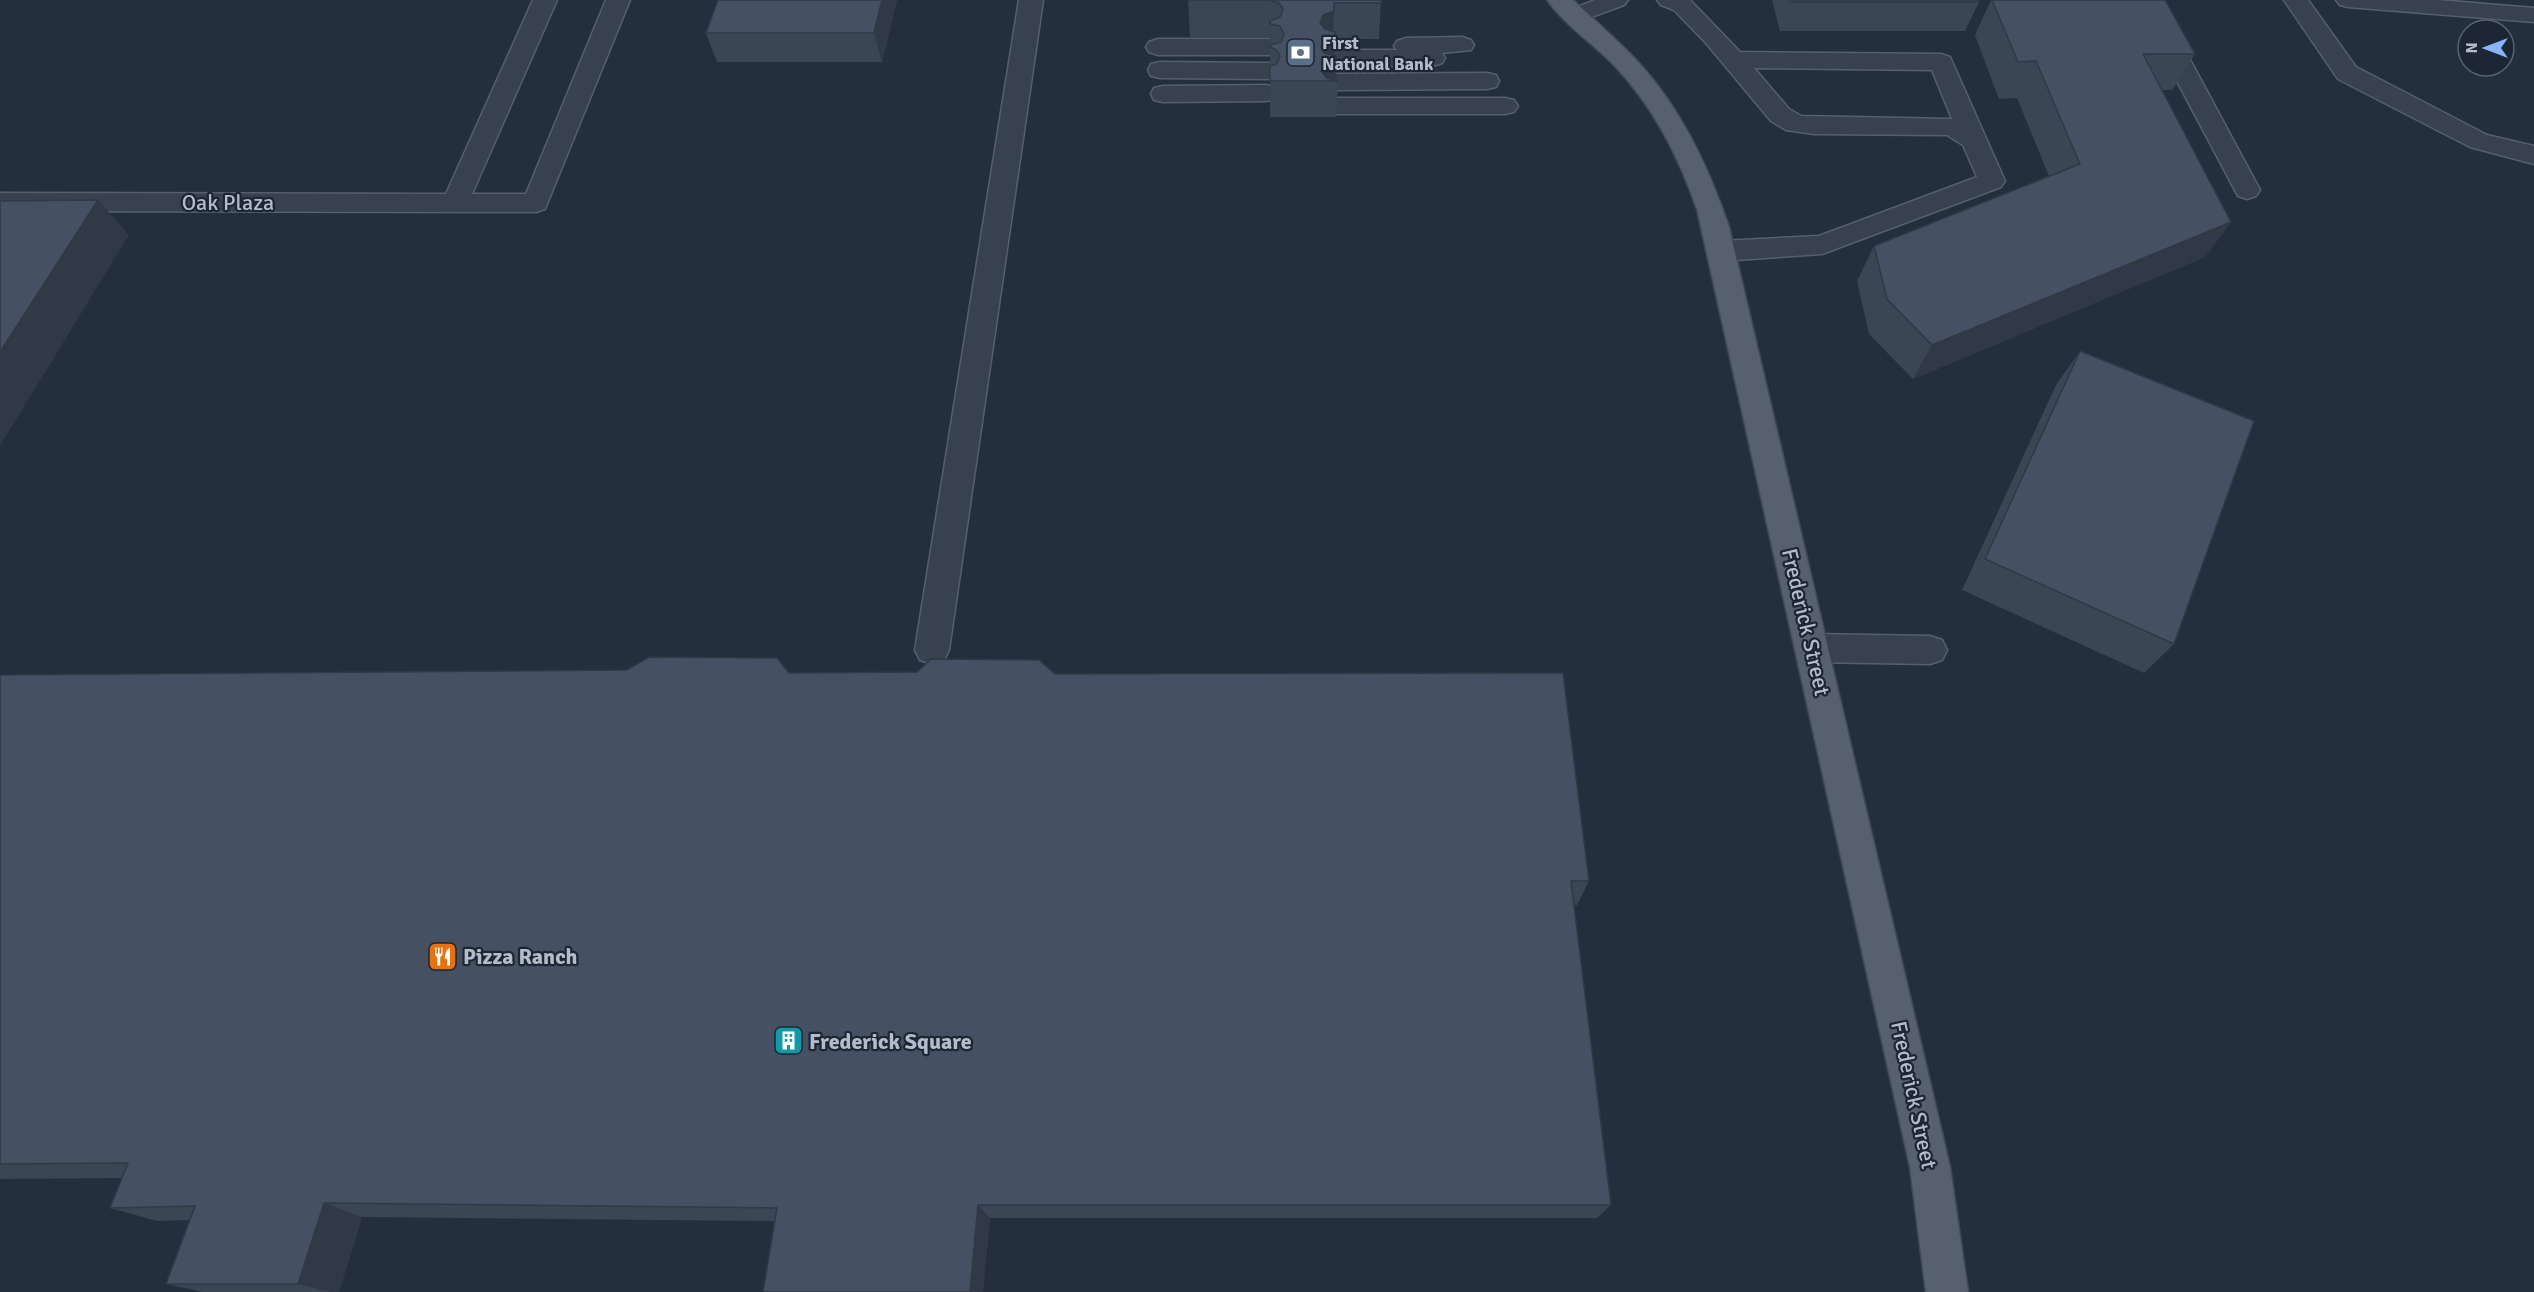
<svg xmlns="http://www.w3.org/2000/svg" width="2534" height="1292" viewBox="0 0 2534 1292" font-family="Signika,sans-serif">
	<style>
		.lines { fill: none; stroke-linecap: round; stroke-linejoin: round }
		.minor-casing { stroke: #565f6c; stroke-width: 3 }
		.major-casing { stroke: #414a57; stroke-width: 3 }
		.minor { fill: #38414e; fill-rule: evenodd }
		.major { fill: #56606e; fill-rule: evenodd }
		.wall { fill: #3b4654 }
		.shaded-wall { fill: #303945 }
		.building { fill: #455162; stroke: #303945; stroke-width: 1.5 }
		.labels { text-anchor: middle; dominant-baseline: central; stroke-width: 4.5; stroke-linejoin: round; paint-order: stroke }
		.far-poi-label { font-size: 18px; font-weight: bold; fill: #b4bcc9; stroke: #1d2633; text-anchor: start }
		.street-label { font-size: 22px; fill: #b4bcc9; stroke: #1d2633 }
		.poi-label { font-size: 22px; font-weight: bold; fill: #b4bcc9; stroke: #1d2633; text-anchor: start }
	</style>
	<rect width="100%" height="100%" fill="#242f3e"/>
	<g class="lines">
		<defs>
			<path id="minor" d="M533 0H557L472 194H526L606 0H630L545 209 536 212 0 211V193L446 194Z
				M1019 0H1043L949 650 944 660 932 664 920 660 915 650Z
				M1595 0H1628L1624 5 1575 23 1567 21 1563 16 1567 11Z
				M1657 0H1690L1740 52 1941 54 1950 57 2005 181 2001 187 1822 254 1721 261 1711 258 1707 251 1711 244 1721 241 1819 236 1977 177 1963 145 1947 135 1814 134 1786 130 1771 121 1706 43 1674 10 1661 5ZM1754 68 1932 70 1952 119 1801 116 1789 109Z
				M2134 0H2158L2260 190 2256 196 2247 199 2238 196Z
				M2284 0H2308L2356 67 2487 135 2534 146V164L2470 147 2338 79Z
				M2336 0H2438L2534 8V22L2348 7 2340 5Z
				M1462 37 1471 40 1474 45 1471 50 1442 53 1445 58 1442 63 1433 66H1333L1324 63 1321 58 1324 53 1333 50H1397L1394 46 1397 41 1406 38Z
				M1158 39H1269L1278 42 1281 47 1278 52 1269 55H1158L1149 52 1146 47 1149 42Z
				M1160 62 1270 63 1279 65 1282 71 1279 77 1270 79 1160 78 1151 76 1148 70 1151 64Z
				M1487 73 1496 75 1499 81 1496 87 1487 89 1334 90 1325 88 1322 82 1325 76 1334 74Z
				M1266 85 1275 87 1278 93 1275 99 1266 101 1163 102 1154 100 1151 94 1154 88 1163 86Z
				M1335 98H1505L1514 100 1518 106 1514 112 1505 114H1335L1326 112 1322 106 1326 100Z
				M1812 634 1930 636 1942 640 1947 650 1942 660 1930 664 1812 662 1800 658 1795 648 1800 638Z"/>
			<path id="major" d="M1547 0H1573C1595 21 1619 41 1639 63 1682 110 1709 168 1729 227L1950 1167 1968 1292H1926L1910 1167 1697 209C1678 155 1653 106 1613 64 1592 43 1564 24 1547 0Z"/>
		</defs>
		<!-- minor casing -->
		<use href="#minor" class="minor-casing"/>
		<!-- major casing -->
		<use href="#major" class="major-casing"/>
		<!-- minor -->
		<use href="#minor" class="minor"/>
		<!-- major -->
		<use href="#major" class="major"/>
	</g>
	<!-- wall -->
	<path class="wall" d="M718 0H897L882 62H717L706 33Z
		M1188 0H1381L1379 39H1335L1334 55 1336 80 1338 81 1336 117H1270V37H1190Z
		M1772 0H1978L1979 2 1965 31H1780Z
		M1991 0H2165L2195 54 2172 90H2162L2231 222 2205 257 1913 379 1869 334 1857 281 1874 246 2049 176 2017 98 1999 99 1975 35Z
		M2080 351 2174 644 2144 673 1962 590 2056 385Z
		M789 673 1055 674 1589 881 1577 905H1574L1611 1205 1597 1218H990L983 1292H763L775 1221 362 1217 339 1292H203L166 1284 190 1220 157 1221 110 1208 122 1178 0 1179V675Z"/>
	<!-- shaded-wall -->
	<path class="shaded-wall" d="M882 0H897L882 62 874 33Z
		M1334 11 1333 36 1335 35 1334 60 1337 59 1336 81H1321L1320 23 1323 15Z
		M98 200 129 235 0 446V352Z
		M2231 222 2205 257 1913 379 1932 345Z
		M324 1203 362 1217 339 1292H331L298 1284Z
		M978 1205 990 1218 983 1292H970Z"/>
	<!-- building -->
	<path class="building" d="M718 0H882L874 33H706Z
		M1188 0H1381L1382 3H1334V11L1323 15 1320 23 1325 29 1335 32V35L1324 39 1321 47 1324 53 1336 56 1337 59 1326 62 1321 71 1327 78 1338 81H1270V66L1277 64 1280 56 1277 50 1270 47V45L1281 42 1284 34 1280 26 1270 24V21L1280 17 1283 9 1279 3 1269 0Z
		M1789 0H1978L1979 2H1789Z
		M1992 0H2165L2195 54H2143L2231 222 1932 345 1887 299 1874 246 2080 164 2036 61 2018 62Z
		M98 200 0 352V201Z
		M2080 351 2254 421 2174 644 1985 559Z
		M649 657 777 658 789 673 917 672 931 659 1039 660 1055 674 1563 673 1589 881H1571L1611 1205H978L970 1292H763L777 1208 324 1203 298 1284H166L195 1206 110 1208 128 1163 0 1164V675L627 670Z"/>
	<!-- icons -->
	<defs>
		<symbol id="bank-square" viewBox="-11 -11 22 22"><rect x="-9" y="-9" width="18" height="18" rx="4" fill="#5c6f8a" stroke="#1d2633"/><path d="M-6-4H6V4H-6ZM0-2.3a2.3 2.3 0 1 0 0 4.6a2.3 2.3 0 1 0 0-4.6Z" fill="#fff"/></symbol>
		<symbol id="restaurant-square" viewBox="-11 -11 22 22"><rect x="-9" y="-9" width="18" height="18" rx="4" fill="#e8710a" stroke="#1d2633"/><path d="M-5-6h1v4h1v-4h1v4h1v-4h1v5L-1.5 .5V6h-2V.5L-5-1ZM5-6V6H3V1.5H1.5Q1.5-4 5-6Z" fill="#fff"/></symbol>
		<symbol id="building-square" viewBox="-11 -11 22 22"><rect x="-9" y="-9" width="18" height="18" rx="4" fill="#0f9aa8" stroke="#1d2633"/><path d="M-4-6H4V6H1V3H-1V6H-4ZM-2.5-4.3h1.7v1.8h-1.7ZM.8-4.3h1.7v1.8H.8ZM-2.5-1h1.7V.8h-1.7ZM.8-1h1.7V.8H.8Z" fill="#fff"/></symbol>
	</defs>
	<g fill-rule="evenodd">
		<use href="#bank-square" x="1284" y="36" width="33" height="33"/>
		<use href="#restaurant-square" x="426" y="940" width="33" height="33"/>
		<use href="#building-square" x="772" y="1024" width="33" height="33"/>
	</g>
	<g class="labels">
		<!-- far-poi labels -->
		<g class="far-poi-label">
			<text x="1322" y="43">First<tspan x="1322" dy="21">National Bank</tspan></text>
		</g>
		<!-- street labels -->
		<g class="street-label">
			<text x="228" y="202">Oak Plaza</text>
			<text transform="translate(1806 622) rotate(77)">Frederick Street</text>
			<text transform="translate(1914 1095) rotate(78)">Frederick Street</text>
		</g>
		<!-- poi labels -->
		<g class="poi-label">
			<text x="463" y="956">Pizza Ranch</text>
			<text x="809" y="1041">Frederick Square</text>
		</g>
	</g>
	<!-- north arrow -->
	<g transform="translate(2486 48) rotate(270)"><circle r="28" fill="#1d2633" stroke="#59626f" stroke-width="1.5"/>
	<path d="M0-4.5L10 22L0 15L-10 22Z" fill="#8ab4f8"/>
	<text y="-9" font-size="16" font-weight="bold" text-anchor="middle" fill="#b4bcc9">N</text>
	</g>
</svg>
